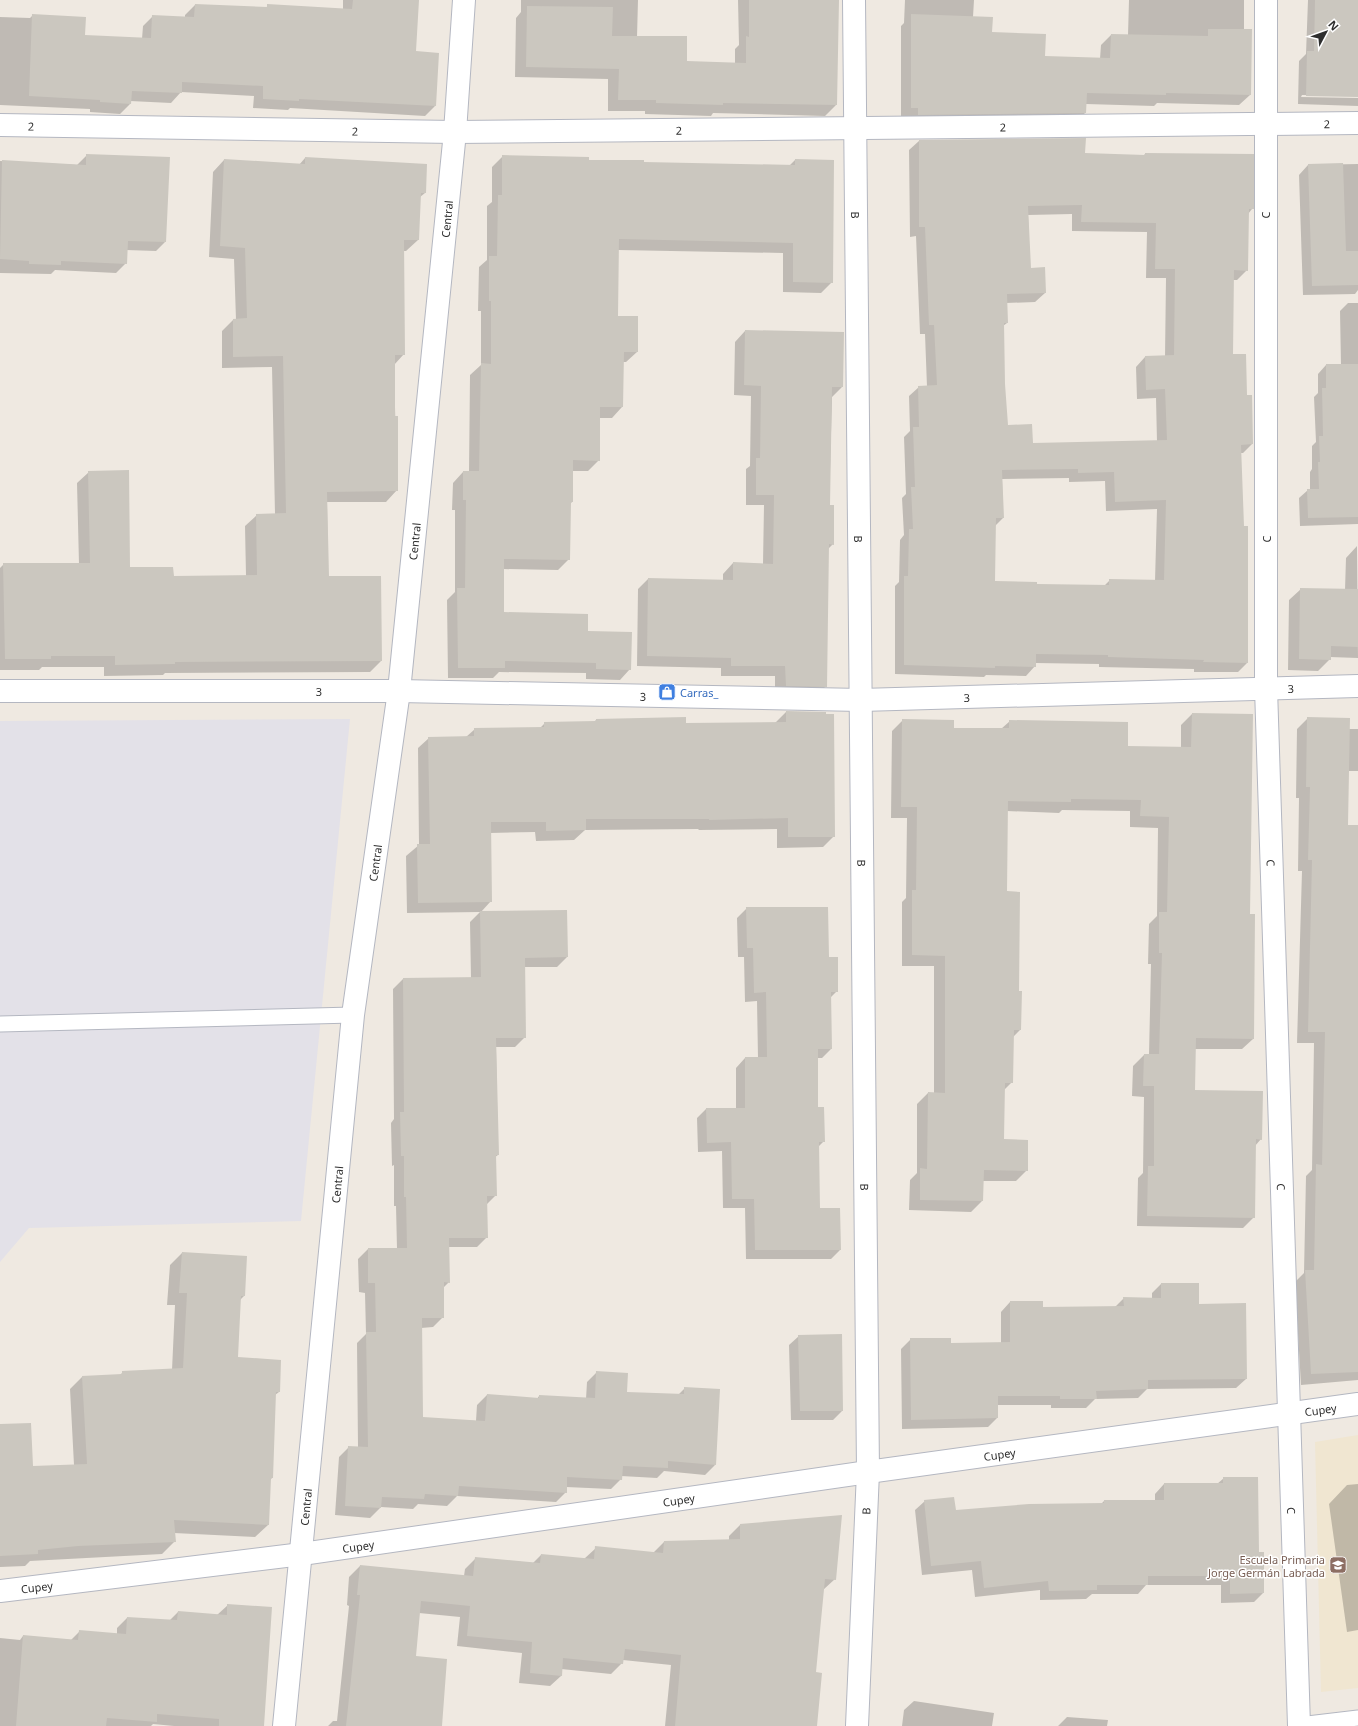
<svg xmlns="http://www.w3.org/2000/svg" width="1358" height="1726" viewBox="0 0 1358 1726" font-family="'Noto Sans',sans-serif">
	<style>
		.industrial { fill: #e3e1e8 }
		.education { fill: #f0e6d1 }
		.shadow { fill: #0003; fill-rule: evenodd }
		.building { fill: #cbc7bf; fill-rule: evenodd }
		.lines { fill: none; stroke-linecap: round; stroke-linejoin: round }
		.lane-casing { stroke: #b4b7c1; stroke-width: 17 }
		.street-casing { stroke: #b4b7c1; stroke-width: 24 }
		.secondary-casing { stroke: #b4b7c1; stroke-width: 24 }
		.lane { stroke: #fff; stroke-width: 15 }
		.street { stroke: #fff; stroke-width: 22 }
		.secondary { stroke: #fff; stroke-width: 22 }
		.labels { text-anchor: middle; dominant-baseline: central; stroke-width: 3; stroke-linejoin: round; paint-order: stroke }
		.street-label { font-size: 11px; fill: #2e2e2e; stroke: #fff }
		.shop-label { font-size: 11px; fill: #366cbe; stroke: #fff; text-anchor: start }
		.education-label { font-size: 11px; fill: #785e54; stroke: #fff; text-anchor: end }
	</style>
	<rect width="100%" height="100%" fill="#efe9e1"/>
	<!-- industrial -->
	<path class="industrial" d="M350 719 301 1221 29 1228 0 1262V721Z"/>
	<!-- education -->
	<path class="education" d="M1358 1435V1688L1321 1692 1315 1442Z"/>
	<!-- shadow -->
	<path class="shadow" d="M343 0H418L415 52 438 54 435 106 425 116 290 108 288 110 253 108 254 96 181 92 171 103 130 101V104L120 114 90 112V109L0 105V17L30 18 33 15 84 36 142 39 143 26 153 16 185 18V15L195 5 265 8 268 6 343 10Z
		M521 0H638L637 37 686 62 735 64V49L739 45 738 0H831L836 105 825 116 713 113 711 116 645 114V111H608V79L515 77 516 18 521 12Z
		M905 0H974L973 17 991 33 1044 57 1100 59 1101 45 1111 35H1128L1129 0H1244V30L1250 95 1239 105 1157 103 1154 106 1086 104 1085 113 1075 123 901 118V26L904 23Z
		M1308 0H1358V96L1302 95 1301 97 1358 98V106L1298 104 1299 61 1306 54Z
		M1085 139 1084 154 1143 156 1145 154 1252 209 1248 214 1247 270 1237 280H1233L1232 355 1246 396 1252 444 1243 453H1240L1247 663 1238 672H1194V669L1099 667V664L1035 663V666L1026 676 986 675 984 677 895 674V586L899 582 900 540 904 535 902 498 906 494 904 437 910 431 909 396 919 387H927L925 334H920L916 236 910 237 909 150 919 141ZM1072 214V231L1147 232 1146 278H1166L1165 357H1145L1136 367 1137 399 1156 398 1157 442 1032 444 1007 426 1004 384 1003 326 1007 323 1006 303 1035 302 1045 293 1030 269 1028 215ZM1069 478V482L1105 481 1106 511 1157 509 1155 581 1110 580 1104 586 1036 585 994 582 995 526 1003 518 1002 479Z
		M87 155 165 242 156 251 126 250V263L116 273 55 270 51 274 0 273V161L77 165Z
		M503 156 643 163 789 166 795 160 832 282 821 293 783 292V253L618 250 617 317 637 352 626 362H623L622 407 612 418H599V460L588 471H572V502L570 504 569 559 558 570 503 569V613L587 632 630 669 620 680 586 679V673L499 672 493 678H448L447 600 455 592V510H452L453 483 463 472H469L470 375 481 365V311H478L479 267 487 260V206L492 202V167Z
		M305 158 425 193 420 197 418 240 406 251H403L404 354 394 365 397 490 386 502H327L328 577 381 661 370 672 165 673 163 675 104 676V667H42L39 670H0V568L4 564H79L77 483 89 472 129 568 173 577 246 576 245 526 257 515 275 514 272 367 222 368V331L233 320H236L234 259 209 257 213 172 224 160 299 165Z
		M1358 164V290L1355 294 1303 295 1299 175 1308 165Z
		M1348 303H1358V524L1300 526 1299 498 1308 490H1310V472L1312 469V446L1316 442 1314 397 1318 393V374L1326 365H1341L1340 311Z
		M745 331 842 387 832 397 829 506 833 544 828 549 826 686 815 697 775 696V676H721V668L637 666 638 589 648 579 723 581V574L733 563 763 564 764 505H746V469L750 466 751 396 734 395 735 342Z
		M1357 546 1358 658 1330 657V659L1318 671 1288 670 1289 600 1301 589 1345 590 1346 558Z
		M786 712 834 836 823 847 777 848V829L699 830 698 829 585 830 574 840 536 841 535 832 490 833 491 901 481 912 567 957 557 967H524L525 1037 515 1047H496L498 1155 495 1157 496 1195 486 1205 487 1237 477 1247H448L449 1282 443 1288V1317L433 1327 421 1328 422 1418 476 1421 477 1405 487 1395 537 1399 539 1396 586 1399 587 1382 597 1372 626 1393 678 1395 685 1388 715 1465 705 1475 664 1471 657 1478 621 1476V1479L611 1489 566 1487V1492L556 1502 457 1496 447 1506 418 1504 413 1509 381 1507 370 1518 335 1515 339 1457 349 1447H358L357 1343 366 1334 365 1293 359 1292 358 1259 368 1249H397L396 1206H394V1165L392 1166 391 1123 394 1119 393 989 403 979 471 978 470 922 480 912 407 913 406 856 419 845 418 748 429 738 466 737 475 729 540 728 545 723 594 722 596 720 685 724 775 723Z
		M1192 714 1252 715 1249 915 1253 1039 1242 1049H1194V1091L1261 1139 1255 1146 1254 1217 1243 1228 1137 1226 1138 1178 1143 1173 1144 1097 1132 1096 1133 1066 1144 1055H1149L1151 964H1148L1149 924 1157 916 1158 828 1130 827V811L1062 810 1059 813 1007 811 1006 892 1018 992 1020 1030 1013 1037 1012 1082 1003 1091V1140L1027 1170 1016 1181H983L982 1201 971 1212 909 1210 910 1180 917 1173V1104L928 1093 934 1094V966H902V902L906 898 907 818H891L892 731 903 720 953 729H1001L1010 721 1127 747 1181 748V725Z
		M1308 718 1349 729H1358V771H1348L1347 826H1358V1380L1301 1385 1295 1282 1304 1273 1306 1176 1312 1170 1314 1043H1297L1302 871H1298L1299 798H1296L1297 729Z
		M747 908 828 958 837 991 830 998 831 1049 822 1058H817V1108L824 1141 818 1147 819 1209 840 1250 831 1259H746L745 1208H723L722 1151 698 1152 697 1118 706 1109H736V1068L745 1058H758L757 1001 745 1002 744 957H738L737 918Z
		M182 1253 244 1296 240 1300 237 1358 279 1392 275 1395 272 1478 270 1480 268 1525 255 1537 174 1533 175 1541 162 1554 30 1561 25 1566 0 1567V1425L32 1467 74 1465 70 1389 82 1377 120 1375 123 1372 172 1370 175 1305H167L170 1265Z
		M1161 1284 1198 1305 1246 1379 1236 1388 1147 1389 1138 1398 1095 1399 1086 1408H1051V1405H997V1418L988 1427 902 1429 901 1349 911 1339 950 1344 1001 1343V1312L1010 1302 1042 1308 1115 1307 1124 1298 1152 1299V1293Z
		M799 1336 842 1411 833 1420H791L789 1345Z
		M1224 1478 1258 1553 1263 1593 1254 1602 1221 1603V1585H1146L1138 1594H1092L1086 1599 1040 1600V1590L975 1597 972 1570 922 1575 915 1510 925 1501 955 1511 1101 1504 1104 1501H1155V1494L1164 1484H1217Z
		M1358 1484V1630L1347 1632 1329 1504 1347 1485Z
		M740 1525 835 1579 823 1590 815 1673 814 1726H665L671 1665 623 1660 622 1663 611 1674 561 1669V1676L550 1686 519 1683 522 1653 457 1646 460 1617 419 1613 415 1657 441 1726H328L333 1721H337L349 1606 347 1605 349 1577 360 1566 464 1576 465 1569 476 1558 533 1563 541 1555 584 1559 596 1548 653 1553 664 1542 729 1540V1536Z
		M228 1605 263 1726H174L153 1724 151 1726H0V1638L20 1640 23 1636 71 1640 79 1632 117 1634V1628L127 1618 169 1621 178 1612 217 1615Z
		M914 1701 994 1713 992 1726H902L904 1710Z
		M1067 1717 1108 1720 1107 1726H1058Z"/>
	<!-- building -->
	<path class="building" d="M353 0H419L416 51 439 53 436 106 299 99V101L263 99V86L182 82V93L132 91 131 104 100 102V100L29 96 32 14 86 17 85 35 151 38 152 15 194 17 195 4 267 7V4L352 9Z
		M749 0H839L837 105 723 103V105L656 103V100H618L619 69 526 67 527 6 613 7 612 36H687V61L746 63V36L749 37Z
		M1315 0H1358V97L1306 96 1307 51H1314Z
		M911 14 993 17 992 32 1046 34 1045 56 1110 58 1111 34 1208 36V29H1252L1251 95 1166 93V95L1087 93 1086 113 918 115V108H911Z
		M1086 138 1085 153 1145 155V153L1254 154V209H1249L1248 271 1234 270 1233 354H1246L1247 395H1252L1253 444 1241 445 1244 526H1248V663L1203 662 1204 660 1108 657V655L1036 654V667L995 666V668L904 665V576H908L909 529H913L911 487H915L913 427H919L918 386 937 385 934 325H929L925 227H919V140ZM1082 205 1081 222 1156 223 1155 269H1175L1174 355 1145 356 1146 390 1165 389 1167 440 1033 443 1032 424 1008 425 1005 384 1004 323H1008L1007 294 1046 293 1045 267 1031 268 1028 206ZM1078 469V473L1114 472 1115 502 1166 500 1164 580 1109 579V585L1037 584V582L995 581 996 518H1004L1002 470Z
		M86 154 170 157 166 242 128 241 127 264 61 261V265L29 264V261L0 259 2 160 86 165Z
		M502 155 589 157V160H644V162L795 165V159L834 160 833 283 793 282V243L619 239 618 316H638V352H624L623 407H600V461L573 460V502H571L570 560 504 559V612L588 614V631L632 632 631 670 596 669V663L505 661V668H458L457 588H465L466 500H463V471H479L481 363 491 364V301H489V256H497L498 195H502Z
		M305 157 427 164 426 193H421L419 240H404L405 355H395V416H398V491L327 492 329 576H381L382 661 175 662V664L115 665V656H51V659H5L3 563H90L88 471 129 470 130 567H173L174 576 257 575 256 514 286 513 283 356 233 357V319L247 318 245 248 220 246 224 159 305 164Z
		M1343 163 1346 251H1358V285L1312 286 1308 164Z
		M745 330 844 332 843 387H832L830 505H834V545L829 544 827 687 786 686 785 666H731V658L647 656 648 578 733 580V562L773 564 774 495H756V458H760L761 386 744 385Z
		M1326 364H1358V517L1308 518 1307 489H1319L1318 462H1320L1319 436H1323L1322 388H1326Z
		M1300 588 1358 589V647L1331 646V660L1299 659Z
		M786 711 826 712V714H834L835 837H788V818L709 820V819H586V830L546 831V822H491L492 902 418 903 417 844H430L428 737 474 736V728L544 727V722L596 721V719L686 717V723L786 722Z
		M1192 713 1253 714 1250 914H1255L1254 1039 1196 1038 1195 1090 1263 1091 1262 1140 1256 1139 1255 1218 1147 1216 1148 1166H1154V1086H1143L1144 1054H1159L1162 953H1159V912H1167L1169 817 1140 816 1141 800 1071 799V802L1008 801 1007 891 1020 892 1019 991H1022L1021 1030H1014L1013 1083H1005L1004 1139 1028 1140V1171L984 1170 983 1201 920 1200V1168L927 1169 928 1092 945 1093V956L912 955V890H916L917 807H901L902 719 954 720V728H1009V720L1128 722V746L1191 747Z
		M1307 717 1350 718 1348 825H1358V1372L1311 1374 1305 1270H1314L1316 1164 1322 1165 1325 1032H1308L1312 860H1308L1310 787H1306Z
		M746 907H828L829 957H838V992H831L832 1049H818V1107H824L825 1142H819L820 1208H840L841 1250H755L754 1199H732L731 1142 707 1143 706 1108H745V1057H767L766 992 754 993 753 948H747Z
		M567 910 568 957 525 958 526 1038H496L499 1155H496L497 1196H487L488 1238H449L450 1283 444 1282V1318H422L423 1417 485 1421 487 1394 539 1398V1395L595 1398 596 1371 628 1373 627 1392 684 1394V1387L720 1389 716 1465 668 1461V1468L623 1466 622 1480 567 1477V1493L459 1486 458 1496 425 1494 424 1499 382 1497 381 1508 345 1506 348 1446 368 1447 366 1332H376L375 1283H368V1248H407L406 1197H404V1156H401L400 1112H404L403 978 481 977 480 911Z
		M182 1252 247 1256 245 1296H241L238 1357 281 1360 280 1392H276L273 1478H271L269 1525 174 1520 176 1542 78 1546 38 1550V1554L0 1556V1424L31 1423 33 1466 87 1464 82 1376 122 1374V1371L183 1368 187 1293H179Z
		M1161 1283H1199V1304L1246 1303 1247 1379 1148 1380V1389L1096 1391 1097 1399H1060V1396H998V1418L911 1420 910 1338H951V1343L1010 1342V1301H1043V1307L1124 1306 1123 1297 1161 1298Z
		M842 1334 843 1411H800L798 1335Z
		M1223 1477H1258L1259 1552H1264V1593L1230 1594V1576H1148V1585H1097V1590L1049 1591 1048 1581 984 1588 981 1561 931 1566 924 1500 954 1497 956 1510 1029 1504 1104 1503V1500H1164V1483H1223Z
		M842 1515 836 1580 825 1579 816 1672 822 1673 817 1726H675L681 1655 625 1649 623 1664 563 1658 562 1676 530 1673 532 1642 467 1636 470 1606 421 1601 416 1656 447 1659 442 1726H346L360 1595H357L360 1565 473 1576 475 1557 540 1563 541 1554 594 1559 595 1546 663 1553 664 1541 740 1539V1524Z
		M227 1604 272 1607 264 1726H219V1719L157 1714V1722L107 1718 106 1726H16L23 1635 78 1640 79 1630 126 1634 127 1617 177 1620 178 1611 227 1615Z"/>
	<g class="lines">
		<defs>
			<path id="lane" d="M0 1024 353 1015
				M1299 1725 1358 1718"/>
			<g id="street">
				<path id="s1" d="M854 0 868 1472 857 1726"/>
				<path id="s2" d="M1266 0V688L1299 1726"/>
				<path id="s3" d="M0 125 455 132 1358 123"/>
				<path id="s4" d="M0 691H399L861 700 1358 686"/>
				<path id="s5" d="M284 1726 353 1015 399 691 455 132 464 0"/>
			</g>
			<g id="secondary">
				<path id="s6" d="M0 1591 302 1554 868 1472 1358 1404"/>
			</g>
		</defs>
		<!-- lane casing -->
		<use href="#lane" class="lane-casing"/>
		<!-- street casing -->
		<use href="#street" class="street-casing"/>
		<!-- secondary casing -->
		<use href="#secondary" class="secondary-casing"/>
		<!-- lane -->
		<use href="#lane" class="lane"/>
		<!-- street -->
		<use href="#street" class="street"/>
		<!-- secondary -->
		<use href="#secondary" class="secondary"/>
	</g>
	<!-- icons -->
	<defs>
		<symbol id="shop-square" viewBox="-11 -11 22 22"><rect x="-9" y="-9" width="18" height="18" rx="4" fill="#3f7fe0" stroke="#fff"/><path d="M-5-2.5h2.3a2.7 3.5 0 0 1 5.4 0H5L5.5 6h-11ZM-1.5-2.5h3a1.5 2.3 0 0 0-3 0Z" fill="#fff"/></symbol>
		<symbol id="school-square" viewBox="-11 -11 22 22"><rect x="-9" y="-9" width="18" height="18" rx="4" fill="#8d6e63" stroke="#fff"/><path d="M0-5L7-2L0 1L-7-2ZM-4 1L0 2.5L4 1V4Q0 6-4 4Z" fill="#fff"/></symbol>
	</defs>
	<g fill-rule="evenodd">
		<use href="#shop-square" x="657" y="682" width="20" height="20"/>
		<use href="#school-square" x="1328" y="1555" width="20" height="20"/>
	</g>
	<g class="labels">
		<!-- street labels -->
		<g class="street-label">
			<text stroke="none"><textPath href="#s3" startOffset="1327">2</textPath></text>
			<text stroke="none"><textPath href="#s3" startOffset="31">2</textPath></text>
			<text stroke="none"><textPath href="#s3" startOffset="1003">2</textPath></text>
			<text stroke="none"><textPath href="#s3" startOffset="679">2</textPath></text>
			<text stroke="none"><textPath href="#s3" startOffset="355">2</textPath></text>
			<text stroke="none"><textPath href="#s1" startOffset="215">B</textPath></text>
			<text transform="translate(1265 215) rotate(-90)">C</text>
			<text stroke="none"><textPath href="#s5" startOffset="1516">Central</textPath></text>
			<text stroke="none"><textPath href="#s1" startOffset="539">B</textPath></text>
			<text transform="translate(1266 539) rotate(-90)">C</text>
			<text stroke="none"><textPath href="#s5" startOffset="1192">Central</textPath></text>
			<text stroke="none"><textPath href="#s4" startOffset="1291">3</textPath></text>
			<text stroke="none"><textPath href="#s4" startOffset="319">3</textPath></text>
			<text stroke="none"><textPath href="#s4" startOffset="643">3</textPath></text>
			<text stroke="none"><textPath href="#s4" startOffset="967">3</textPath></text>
			<text stroke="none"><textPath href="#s5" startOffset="868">Central</textPath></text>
			<text stroke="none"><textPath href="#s1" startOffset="863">B</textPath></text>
			<text stroke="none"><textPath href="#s2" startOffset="863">C</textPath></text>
			<text stroke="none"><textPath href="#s5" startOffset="544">Central</textPath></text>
			<text stroke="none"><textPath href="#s1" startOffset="1187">B</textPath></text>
			<text stroke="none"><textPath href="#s2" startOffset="1187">C</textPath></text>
			<text stroke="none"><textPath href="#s6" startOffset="1333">Cupey</textPath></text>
			<text stroke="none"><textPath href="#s6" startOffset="1009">Cupey</textPath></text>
			<text stroke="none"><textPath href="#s6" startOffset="685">Cupey</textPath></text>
			<text stroke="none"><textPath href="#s5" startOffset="220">Central</textPath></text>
			<text transform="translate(866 1511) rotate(-88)">B</text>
			<text stroke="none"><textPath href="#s2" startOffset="1511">C</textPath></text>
			<text stroke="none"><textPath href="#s6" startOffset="361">Cupey</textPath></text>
			<text stroke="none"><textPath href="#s6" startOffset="37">Cupey</textPath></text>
		</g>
		<!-- shop labels -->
		<g class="shop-label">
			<text x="680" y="692">Carras_</text>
		</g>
		<!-- education labels -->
		<g class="education-label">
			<text x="1325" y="1559">Escuela Primaria<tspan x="1325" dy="13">Jorge Germán Labrada</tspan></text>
		</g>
	</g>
	<!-- north arrow -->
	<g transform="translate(1326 32) rotate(49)" stroke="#ffffff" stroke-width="3" paint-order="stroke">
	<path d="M0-3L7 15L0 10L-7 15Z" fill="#2e2e2e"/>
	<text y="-6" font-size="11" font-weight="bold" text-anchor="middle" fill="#2e2e2e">N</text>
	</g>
</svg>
